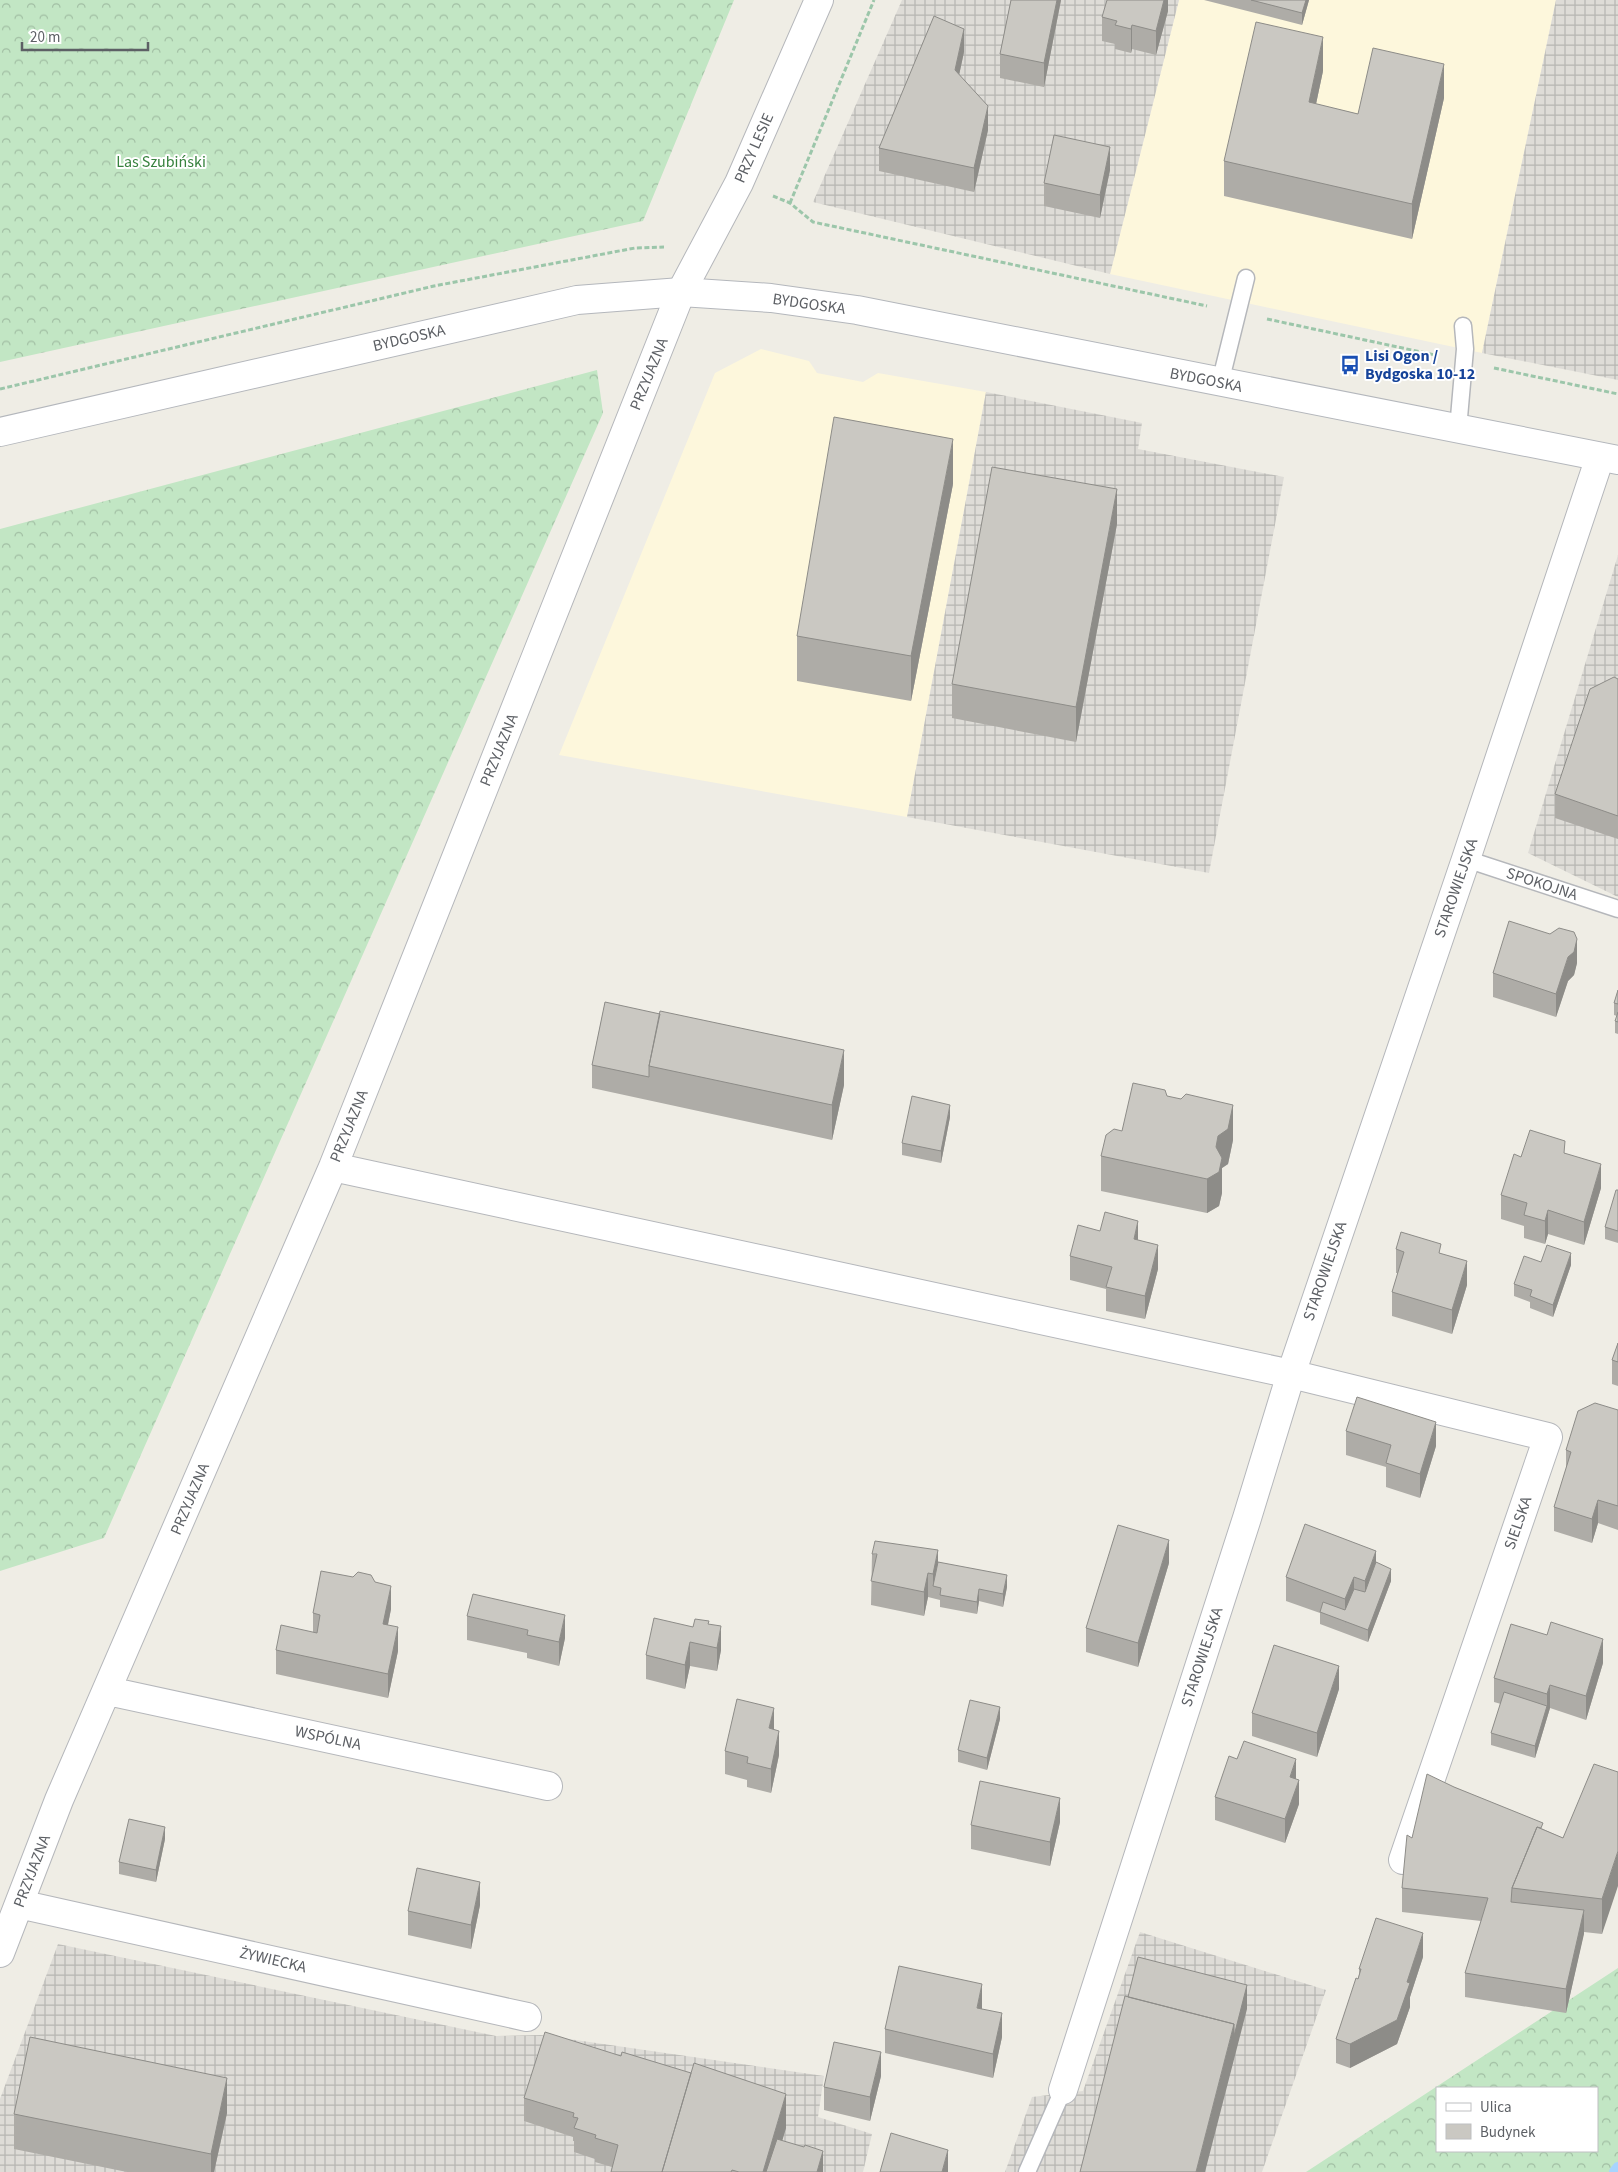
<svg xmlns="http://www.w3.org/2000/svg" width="1618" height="2172" viewBox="0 0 1618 2172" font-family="'Source Sans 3',sans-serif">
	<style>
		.commercial { fill: #fdf7dc }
		.industrial { fill: url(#industrial-grid) }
		.forest { fill: url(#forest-crowns); fill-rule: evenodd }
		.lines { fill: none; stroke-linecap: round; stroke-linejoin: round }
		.stream { stroke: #a7d4fd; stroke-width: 12 }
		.lane-casing { stroke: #b5b7bb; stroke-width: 19 }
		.street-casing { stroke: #b5b7bb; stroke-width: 30 }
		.secondary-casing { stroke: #b4b7bc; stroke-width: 30 }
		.path { stroke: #9cc6aa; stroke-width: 3; stroke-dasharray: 5 2.5; stroke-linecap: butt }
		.lane { stroke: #fff; stroke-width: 16 }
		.street { stroke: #fff; stroke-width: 28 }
		.secondary { stroke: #fff; stroke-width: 28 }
		.wall { fill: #aeaca7 }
		.shaded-wall { fill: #8d8c88 }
		.building { fill: #cac8c2; stroke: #8d8c88 }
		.labels { text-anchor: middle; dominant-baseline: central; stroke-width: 4; stroke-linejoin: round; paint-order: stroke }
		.street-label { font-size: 16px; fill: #5d6065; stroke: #fff }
		.park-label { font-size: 16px; fill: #37823e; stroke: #fff }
		.transit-label { font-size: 16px; font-weight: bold; fill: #164399; stroke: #fff; text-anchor: start }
	</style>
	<defs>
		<pattern id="industrial-grid" width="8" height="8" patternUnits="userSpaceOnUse" patternTransform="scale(1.25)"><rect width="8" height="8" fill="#dedcd7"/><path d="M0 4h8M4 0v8" fill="none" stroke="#b7b6b2"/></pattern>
		<pattern id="forest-crowns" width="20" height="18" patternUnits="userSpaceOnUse" patternTransform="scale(1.25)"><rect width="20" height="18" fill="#c2e6c4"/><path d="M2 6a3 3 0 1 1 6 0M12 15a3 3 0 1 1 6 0" fill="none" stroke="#a1bea3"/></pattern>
	</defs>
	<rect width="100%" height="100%" fill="#efede5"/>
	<!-- commercial -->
	<path class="commercial" d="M1179 0H1556L1482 353 1110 274Z
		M761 349 809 361 817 373 863 382 878 373 986 392 907 817 559 755 715 373Z"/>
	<!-- industrial -->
	<path class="industrial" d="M902 0H1179L1110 274 813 202Z
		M1556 0H1618V380L1482 353Z
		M986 392 1142 423 1138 449 1284 477 1209 873 907 817Z
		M1618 555V897L1528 853Z
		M1140 1932 1326 1990 1262 2172H1005L1032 2097 1083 2091Z
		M58 1944 496 2036 541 2035 824 2076 818 2117 872 2134 863 2172H0V2099Z"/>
	<!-- forest -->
	<path class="forest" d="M0 0H734L643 221 0 362Z
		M597 370 603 413 104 1538 0 1571V529Z
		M1618 1968V2172H1306ZM1437 2088H1597V2151H1437Z"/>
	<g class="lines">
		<!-- stream -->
		<path class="stream" d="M1615 2172 1618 2168"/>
		<defs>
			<path id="lane" d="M1220 383 1246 278
				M1458 429 1465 349 1463 326
				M1466 859 1618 909
				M1027 2172 1063 2090"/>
			<path id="street" d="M333 1167 1291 1374 1548 1437 1403 1860
				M108 1691 548 1786
				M19 1904 527 2017
				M0 1953 59 1800 333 1167 681 292 739 183 819 0
				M1063 2090 1247 1518 1291 1374 1466 859 1600 457"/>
			<path id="secondary" d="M0 432 577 300 681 292 771 298 857 310 1618 460"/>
		</defs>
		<!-- lane casing -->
		<use href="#lane" class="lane-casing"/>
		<!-- street casing -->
		<use href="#street" class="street-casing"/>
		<!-- secondary casing -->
		<use href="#secondary" class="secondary-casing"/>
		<!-- path -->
		<path class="path" d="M773 196 790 203 813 222 1207 306
			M790 203 874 0
			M1267 319 1435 355
			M1494 368 1618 394
			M0 389 434 286 635 248 664 247"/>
		<!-- lane -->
		<use href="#lane" class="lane"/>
		<!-- street -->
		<use href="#street" class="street"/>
		<!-- secondary -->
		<use href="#secondary" class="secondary"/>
	</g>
	<!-- wall -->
	<path class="wall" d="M1011 0H1061L1044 87 1000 78V54Z
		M1168 0V11L1156 55 1132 49 1131 53 1115 49V44L1102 41V17Z
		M1204 0H1309L1302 25Z
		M964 52 959 75 988 130 974 192 879 171V148Z
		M1323 71 1316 104 1358 114 1444 98 1412 239 1224 196V161Z
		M1110 170 1100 218 1044 206V183Z
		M953 484 911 701 797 681V636Z
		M1117 524 1076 742 952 718V684Z
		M1618 679V839L1555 818V794Z
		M1577 963 1574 975 1568 981 1556 1017 1493 997V973Z
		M1618 990V1034L1615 1033V1021L1617 1016 1614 1015V1003Z
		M605 1002 844 1085 832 1140 592 1088V1065Z
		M1167 1096 1233 1140 1228 1164 1222 1168V1193L1219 1206 1207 1213 1101 1191V1156L1122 1131Z
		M950 1117 941 1163 902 1155V1143Z
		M1565 1153 1601 1188 1584 1245 1548 1234 1545 1244 1524 1238V1226L1501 1219V1195L1521 1157Z
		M1618 1190V1243L1605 1239V1227Z
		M1100 1231 1138 1240 1158 1269 1145 1319 1106 1311V1289L1070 1280V1256Z
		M1396 1249 1441 1254 1467 1285 1452 1334 1392 1316V1292L1398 1273H1396Z
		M1541 1262 1571 1265 1553 1317 1530 1308V1302L1514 1296V1284Z
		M1618 1343V1386L1612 1384V1360Z
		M1618 1410V1530L1598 1523 1592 1543 1554 1531V1507L1566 1470V1450Z
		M1346 1431 1436 1446 1420 1498 1386 1487V1467L1346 1455Z
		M872 1554 938 1562 1007 1587 1003 1607 979 1601 977 1614 940 1607V1600L928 1597 924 1616 871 1605Z
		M1376 1562 1391 1581 1368 1642 1320 1624V1613L1286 1601V1577Z
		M1169 1563 1138 1667 1086 1652V1628Z
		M375 1582 391 1609 388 1625 398 1651 388 1698 276 1674V1650L313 1632V1613Z
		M467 1616 565 1638 559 1666 527 1658V1653L467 1640Z
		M709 1624 721 1650 717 1671 690 1666 685 1689 646 1679V1655L693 1627Z
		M1603 1663 1586 1720 1550 1708 1535 1758 1491 1745V1733L1501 1704 1494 1702V1678Z
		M1339 1689 1317 1757 1252 1736V1713Z
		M1000 1719 987 1770 958 1762V1750Z
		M774 1730 779 1755 771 1793 747 1787V1780L725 1774V1751Z
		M1618 1772 1602 1934 1584 1932 1566 2013 1465 1997V1973L1481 1921 1402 1912V1888L1412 1838 1454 1787 1543 1829 1563 1838Z
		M1296 1779 1299 1804 1285 1843 1215 1820V1797Z
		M1060 1822 1050 1866 971 1849V1825Z
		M165 1839 156 1882 119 1874V1862Z
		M480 1905 471 1949 408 1935V1911Z
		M1423 1957 1410 1997V2007L1397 2044 1350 2068 1336 2063V2039L1359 1975V1969Z
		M982 2008V2009L1002 2037 993 2078 885 2053V2029Z
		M881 2076 870 2121 824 2110V2087Z
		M524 2098 786 2128 782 2140 823 2172H611L612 2167 595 2162V2159L574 2152V2141H573V2137L524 2121Z
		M227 2113 214 2172H127L14 2149V2114Z"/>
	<!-- shaded-wall -->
	<path class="shaded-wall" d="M1057 0H1061L1044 87V63Z
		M1164 0H1168V11L1156 55V31Z
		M1306 0H1309L1302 25V13Z
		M1132 25V49L1131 53V29Z
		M964 29V52L955 94V70Z
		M1323 37V71L1309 137V102Z
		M1444 64V98L1412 239V204Z
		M988 106V130L974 192V168Z
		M1110 147V170L1100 218V195Z
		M953 439V484L911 701V656Z
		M1117 489V524L1076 742V707Z
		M1577 939V963L1574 975 1568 981 1556 1017V994L1568 957Z
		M844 1050V1085L832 1140V1105Z
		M950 1105V1117L941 1163V1151Z
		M1233 1105V1140L1228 1164 1222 1168V1193L1219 1206 1207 1213V1179L1218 1136Z
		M1601 1164V1188L1584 1245V1222Z
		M1548 1210V1234L1545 1244V1221Z
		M1138 1221V1245L1134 1239Z
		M1158 1245V1269L1145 1319V1296Z
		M1571 1253V1265L1553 1317V1305Z
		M1467 1261V1285L1452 1334V1310Z
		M1436 1422V1446L1420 1498V1474Z
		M1598 1500V1523L1592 1543V1519Z
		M1169 1540V1563L1138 1667V1643Z
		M938 1550V1574L933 1586V1574Z
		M1376 1551V1575L1365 1604V1581Z
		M1391 1569V1581L1368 1642V1630Z
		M928 1573V1597L924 1616V1592Z
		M1007 1575V1587L1003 1607V1594Z
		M1354 1577V1601L1345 1623V1599Z
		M391 1586V1609L383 1648V1624Z
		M979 1589V1601L977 1614V1602Z
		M565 1615V1638L559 1666V1642Z
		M721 1626V1650L717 1671V1648Z
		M398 1627V1651L388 1698V1674Z
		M1603 1639V1663L1586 1720V1696Z
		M690 1642V1666L685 1689V1665Z
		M1339 1666V1689L1317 1757V1733Z
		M1550 1685V1708L1535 1758V1746L1547 1706V1694Z
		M1000 1707V1719L987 1770V1758Z
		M774 1708V1732L769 1728Z
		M779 1731V1755L771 1793V1769Z
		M1296 1759V1782L1290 1777Z
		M1299 1780V1804L1285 1843V1819Z
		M1060 1798V1822L1050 1866V1842Z
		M165 1827V1839L156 1882V1870Z
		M1618 1851V1886L1602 1934V1899Z
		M480 1882V1905L471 1949V1925Z
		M1584 1910V1934L1566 2013V1989Z
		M1423 1933V1957L1410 1997V2007L1397 2044 1350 2068V2044L1407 1982Z
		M982 1984V2008L977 2032V2008Z
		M1247 1985V2009L1205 2172H1196L1234 2024Z
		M1002 2013V2037L993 2078V2054Z
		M881 2052V2076L870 2121V2097Z
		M227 2078V2113L214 2172H211V2154Z
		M786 2094V2128L773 2172H763Z
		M948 2150V2172H942Z
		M823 2151V2172H817Z"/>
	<!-- building -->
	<path class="building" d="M1011 0H1057L1044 63 1000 54Z
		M1107 0H1164L1156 31 1132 25 1131 29 1115 25 1117 21 1102 17Z
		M1251 0H1306L1302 13Z
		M934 16 964 29 955 70 988 106 974 168 879 148Z
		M1256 22 1323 37 1309 102 1358 114 1373 48 1444 64 1412 204 1224 161Z
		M1054 135 1110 147 1100 195 1044 183Z
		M834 417 953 439 911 656 797 636Z
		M992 467 1117 489 1076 707 952 684Z
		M1614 677 1618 679V816L1555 794 1590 689Z
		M1509 921 1550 934 1559 928 1574 932 1577 939 1574 952 1568 957 1556 994 1493 973Z
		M1618 990V1004L1614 1003Z
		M605 1002 660 1014 649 1066V1077L592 1065Z
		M660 1011 844 1050 832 1105 649 1066Z
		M1618 1012V1022L1615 1021Z
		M1133 1083 1165 1090 1167 1096 1181 1099 1186 1094 1233 1105 1228 1129 1218 1136 1216 1147 1222 1158 1219 1172 1207 1179 1101 1156 1106 1135 1114 1129 1122 1131Z
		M912 1096 950 1105 941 1151 902 1143Z
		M1530 1130 1565 1141 1564 1153 1601 1164 1584 1222 1548 1210 1545 1221 1524 1215 1527 1203 1501 1195 1514 1154 1521 1157Z
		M1616 1190H1618V1231L1605 1227Z
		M1105 1212 1138 1221 1134 1239 1158 1245 1145 1296 1106 1287 1112 1267 1070 1256 1078 1225 1100 1231Z
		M1401 1232 1441 1244 1439 1253 1467 1261 1452 1310 1392 1292 1404 1252 1396 1249Z
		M1547 1245 1571 1253 1553 1305 1530 1296 1532 1290 1514 1284 1524 1256 1541 1262Z
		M1618 1343V1362L1612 1360Z
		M1357 1397 1436 1422 1420 1474 1386 1463 1391 1445 1346 1431Z
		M1595 1403 1618 1410V1506L1598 1500 1592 1519 1554 1507 1571 1452 1566 1450 1578 1411Z
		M1305 1524 1376 1551 1365 1581 1354 1577 1345 1599 1286 1577Z
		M1118 1525 1169 1540 1138 1643 1086 1628Z
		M875 1541 938 1550 933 1574 928 1573 924 1592 871 1581 877 1554H872Z
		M938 1562 1007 1575 1003 1594 979 1589 977 1602 940 1595 941 1588 933 1586Z
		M1376 1562 1391 1569 1368 1630 1320 1612 1323 1602 1345 1610 1354 1589 1365 1592Z
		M321 1571 353 1577 358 1572 371 1575 375 1582 391 1586 383 1624 398 1627 388 1674 276 1650 281 1625 317 1633 320 1615 313 1613Z
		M473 1594 565 1615 559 1642 527 1635 528 1630 467 1616Z
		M654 1618 693 1627 695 1619 709 1621 708 1624 721 1626 717 1648 690 1642 685 1665 646 1655Z
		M1551 1622 1603 1639 1586 1696 1550 1685 1547 1694 1494 1678 1511 1624 1547 1635Z
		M1274 1645 1339 1666 1317 1733 1252 1713Z
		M1504 1692 1547 1706 1535 1746 1491 1733Z
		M737 1699 774 1708 769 1728 779 1731 771 1769 747 1763 748 1757 725 1751Z
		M970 1700 1000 1707 987 1758 958 1750Z
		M1244 1741 1296 1759 1290 1777 1299 1780 1285 1819 1215 1797 1229 1756 1237 1759Z
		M1594 1764 1618 1772V1851L1602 1899 1512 1888 1537 1827 1563 1838Z
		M1427 1774 1454 1787 1543 1823 1541 1828 1537 1827 1512 1888 1511 1902 1584 1910 1566 1989 1465 1973 1488 1898 1402 1888 1407 1835 1412 1838Z
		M980 1781 1060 1798 1050 1842 971 1825Z
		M129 1819 165 1827 156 1870 119 1862Z
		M417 1868 480 1882 471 1925 408 1911Z
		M1376 1918 1423 1933 1407 1982 1410 1983 1397 2020 1350 2044 1336 2039 1356 1978 1358 1979 1361 1969H1359Z
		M1138 1957 1247 1985 1234 2036V2024L1128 1997Z
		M899 1966 982 1984 977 2008 1002 2013 993 2054 885 2029Z
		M1125 1996 1234 2024 1196 2172H1080Z
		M545 2032 621 2056 622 2052 691 2073 662 2172H611L618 2145 595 2138 596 2135 574 2128 578 2118 573 2117 574 2113 524 2098Z
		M30 2037 227 2078 211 2154 14 2114Z
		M834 2042 881 2052 870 2097 824 2087Z
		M694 2063 786 2094 763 2172H739L732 2170 731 2172H662Z
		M891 2133 948 2150 942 2172H880Z
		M777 2139 804 2147 805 2145 823 2151 817 2172H766Z"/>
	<!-- icons -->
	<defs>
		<symbol id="bus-bare" viewBox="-9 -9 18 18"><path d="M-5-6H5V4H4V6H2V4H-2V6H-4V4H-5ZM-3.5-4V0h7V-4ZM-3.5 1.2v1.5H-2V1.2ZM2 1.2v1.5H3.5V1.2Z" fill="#1a4fb4" stroke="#fff" stroke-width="2.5" paint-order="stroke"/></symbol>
	</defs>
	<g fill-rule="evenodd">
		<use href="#bus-bare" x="1336" y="351" width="28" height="28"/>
	</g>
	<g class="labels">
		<!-- street labels -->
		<g class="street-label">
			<text transform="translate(754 148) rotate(-66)">PRZY LESIE</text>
			<text transform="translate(809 304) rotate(8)">BYDGOSKA</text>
			<text transform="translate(409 338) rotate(-13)">BYDGOSKA</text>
			<text transform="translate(649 374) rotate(-68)">PRZYJAZNA</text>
			<text transform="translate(1206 380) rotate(11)">BYDGOSKA</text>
			<text transform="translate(499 750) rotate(-68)">PRZYJAZNA</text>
			<text transform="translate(1542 884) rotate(18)">SPOKOJNA</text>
			<text transform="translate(1456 888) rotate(-71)">STAROWIEJSKA</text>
			<text transform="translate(349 1126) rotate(-68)">PRZYJAZNA</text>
			<text transform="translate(1325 1271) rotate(-71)">STAROWIEJSKA</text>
			<text transform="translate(190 1499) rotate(-67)">PRZYJAZNA</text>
			<text transform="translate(1518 1523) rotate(-71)">SIELSKA</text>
			<text transform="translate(1202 1657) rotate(-72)">STAROWIEJSKA</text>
			<text transform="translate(328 1738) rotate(12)">WSPÓLNA</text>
			<text transform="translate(32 1871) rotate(-69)">PRZYJAZNA</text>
			<text transform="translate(273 1960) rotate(13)">ŻYWIECKA</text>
		</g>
		<!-- park labels -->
		<g class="park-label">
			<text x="161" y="162">Las Szubiński</text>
		</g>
		<!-- transit labels -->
		<g class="transit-label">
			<text x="1365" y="356">Lisi Ogon /<tspan x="1365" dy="18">Bydgoska 10-12</tspan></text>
		</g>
	</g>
	<!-- legend -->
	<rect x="1436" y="2087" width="162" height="65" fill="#ffffff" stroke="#bebfc1"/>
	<rect x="1446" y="2103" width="25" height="8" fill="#ffffff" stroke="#bebfc1"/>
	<text x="1480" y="2112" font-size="15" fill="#5d6065">Ulica</text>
	<rect x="1446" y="2124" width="25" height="15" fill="#cac8c2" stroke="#bebfc1"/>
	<text x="1480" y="2137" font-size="15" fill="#5d6065">Budynek</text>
	<!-- scale -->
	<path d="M22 42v8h126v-8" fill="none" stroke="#5d6065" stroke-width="2.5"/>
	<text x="30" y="42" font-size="15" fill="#5d6065" stroke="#ffffff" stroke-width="4" paint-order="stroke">20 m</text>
</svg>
